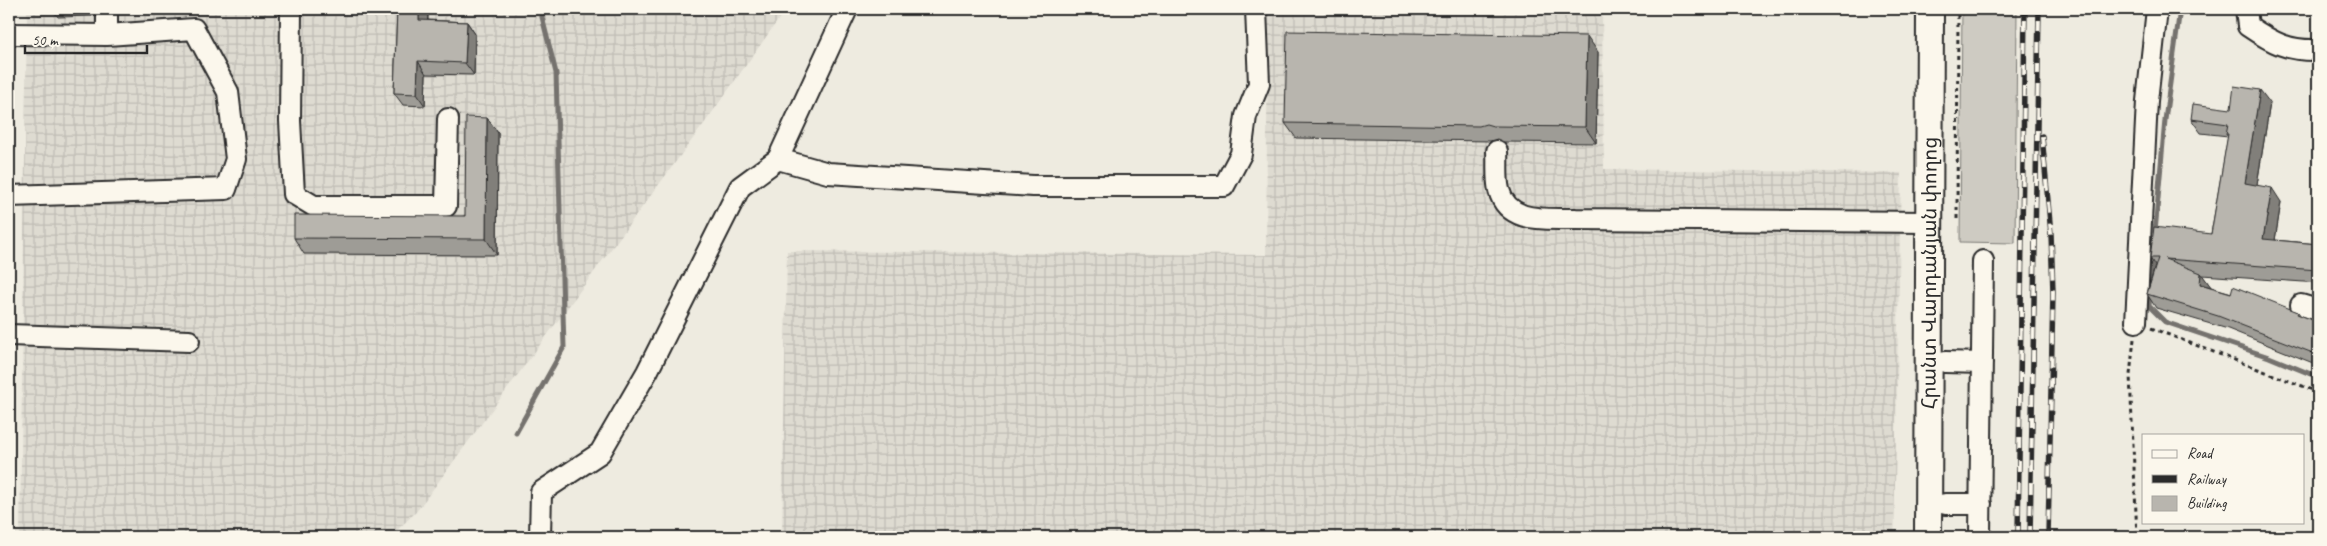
<svg xmlns="http://www.w3.org/2000/svg" width="2327" height="546" viewBox="0 0 2327 546" font-family="Caveat,'Noto Sans Armenian',sans-serif">
	<style>
		.industrial { fill: url(#industrial-grid) }
		.grass { fill: #cecbc2; stroke: #7c7b76 }
		.lines { fill: none; stroke-linecap: round; stroke-linejoin: round }
		.stream { stroke: #74726e; stroke-width: 5 }
		.minor-casing { stroke: #2b2b2b; stroke-width: 24 }
		.major-casing { stroke: #2b2b2b; stroke-width: 30 }
		.path { stroke: #2b2b2b; stroke-width: 3; stroke-dasharray: 4 4; stroke-linecap: butt }
		.minor { stroke: #fbf7ec; stroke-width: 20 }
		.major { stroke: #fbf7ec; stroke-width: 26 }
		.rail-casing { stroke: #2b2b2b; stroke-width: 5.5 }
		.rail { stroke: #fbf7ec; stroke-width: 4; stroke-dasharray: 11; stroke-linecap: butt }
		.wall { fill: #9e9c96; stroke: #2b2b2b }
		.shaded-wall { fill: #817f7a; stroke: #2b2b2b }
		.building { fill: #b8b5ae; stroke: #2b2b2b }
		.labels { text-anchor: middle; dominant-baseline: central; stroke-width: 5; stroke-linejoin: round; paint-order: stroke }
		.street-label { font-size: 20px; fill: #2b2b2b; stroke: #fbf7ec }
	</style>
	<defs>
		<pattern id="industrial-grid" width="8" height="8" patternUnits="userSpaceOnUse" patternTransform="scale(1.25)"><rect width="8" height="8" fill="#dedbd1"/><path d="M0 4h8M4 0v8" fill="none" stroke="#bfbcb4"/></pattern>
	</defs>
	<rect width="100%" height="100%" fill="#eeebe0"/>
	<filter id="ink" filterUnits="userSpaceOnUse"><feTurbulence type="fractalNoise" baseFrequency=".02" numOctaves="2"/><feDisplacementMap in="SourceGraphic" scale="10" xChannelSelector="R" yChannelSelector="G"/><feConvolveMatrix kernelMatrix="1 2 1 2 8 2 1 2 1" color-interpolation-filters="sRGB"/></filter>
	<g filter="url(#ink)">
		<!-- industrial -->
		<path class="industrial" d="M27 9H786L706 121 416 512 390 537H20Z
			M1268 9H1602L1604 169 1901 173 1894 537H782L787 251 1266 255Z"/>
		<!-- grass -->
		<path class="grass" d="M1962 9H2017L2015 243 1960 242Z"/>
		<g class="lines">
			<!-- stream -->
			<path class="stream" d="M2155 232 2165 120 2180 9
				M2153 255 2149 306 2165 322 2269 357 2318 377
				M516 433 564 347 556 73 540 9"/>
			<defs>
				<path id="minor" d="M291 9 290 121 294 194 314 206H446L448 119
					M2246 9 2248 26C2273 43 2288 51 2318 50
					M9 34 107 35V9
					M1497 151C1498 163 1496 178 1499 190 1508 225 1548 218 1576 219L1929 222
					M778 159 828 173 1033 186H1224L1241 154 1246 116 1259 84 1256 9
					M9 196 226 189 236 159 228 92 194 29 107 35
					M2301 305 2318 310
					M2136 322 2147 101 2157 9
					M9 335 189 341
					M1945 362 1982 363
					M1945 504H1981
					M540 537 541 492 600 453 647 372 740 187 778 159 847 9
					M1980 537 1983 261"/>
				<g id="major">
					<path id="s1" d="M1928 537 1930 9"/>
				</g>
			</defs>
			<!-- minor casing -->
			<use href="#minor" class="minor-casing"/>
			<!-- major casing -->
			<use href="#major" class="major-casing"/>
			<!-- path -->
			<path class="path" d="M1957 219 1958 9
				M2151 328 2318 392
				M2134 339 2130 375 2137 537"/>
			<!-- minor -->
			<use href="#minor" class="minor"/>
			<!-- major -->
			<use href="#major" class="major"/>
			<defs>
				<path id="rail" d="M2042 136 2051 234 2053 292 2048 537
					M2018 537 2025 9
					M2030 537 2039 9"/>
			</defs>
			<!-- rail casing -->
			<use href="#rail" class="rail-casing"/>
			<!-- rail -->
			<use href="#rail" class="rail"/>
		</g>
		<!-- wall -->
		<path class="wall" d="M52 9H92V16L58 17Z
			M397 9H426L428 12V20L467 22 475 34 474 75 426 74 425 106 403 105 394 93Z
			M1598 52 1596 143 1504 142 1497 139 1490 141 1296 138 1285 123Z
			M2270 103 2257 185 2281 202 2275 240 2318 244V283L2202 275 2211 287 2298 312 2301 316 2318 322V365L2228 329 2156 308 2147 294 2155 266 2150 258 2211 234 2228 136 2201 133 2191 119 2231 109Z
			M487 118 498 133 497 255 304 254 294 238 465 216Z"/>
		<!-- shaded-wall -->
		<path class="shaded-wall" d="M87 9H92V16Z
			M419 9H426L428 12 427 32 419 20Z
			M467 22 475 34 474 75 465 63Z
			M1587 36 1598 52 1596 143 1585 127Z
			M418 61 426 74 425 106 417 94Z
			M2260 90 2270 103 2255 197 2245 183Z
			M487 118 498 133 497 255 486 239Z
			M2272 188 2281 202 2273 253 2263 239Z
			M2201 273 2211 287 2200 284Z"/>
		<!-- building -->
		<path class="building" d="M397 9H419V20L467 22 465 63 418 61 417 94 394 93Z
			M1287 31 1587 36 1585 127 1493 126 1486 124 1479 126 1285 123Z
			M2234 86 2260 90 2245 183 2272 188 2263 239 2318 244V270L2165 259 2201 273 2200 284 2231 293 2233 286 2298 312 2297 314 2318 322V355L2218 316 2147 294 2158 258H2150L2154 227 2211 234 2228 134H2226L2228 124 2191 119 2193 104 2231 109Z
			M466 117 487 118 486 239 294 238V215L465 216Z
			M754 532V537H557V534Z"/>
	</g>
	<g class="labels">
		<!-- street labels -->
		<g class="street-label">
			<text stroke="none"><textPath href="#s1" startOffset="264">Հրանտ Վարդանյան փողոց</textPath></text>
		</g>
	</g>
	<!-- margin -->
	<rect width="2327" height="546" fill="none" stroke="#fbf7ec" stroke-width="30"/>
	<rect x="15" y="15" width="2297" height="516" fill="none" stroke="#2b2b2b" stroke-width="2" filter="url(#ink)"/>
	<!-- legend -->
	<rect x="2142" y="434" width="162" height="90" fill="#fbf7ec" stroke="#a8a59f"/>
	<rect x="2152" y="450" width="25" height="8" fill="#fbf7ec" stroke="#a8a59f"/>
	<text x="2187" y="458" font-size="15" fill="#2b2b2b">Road</text>
	<rect x="2152" y="475" width="25" height="8" fill="#2b2b2b" stroke="#a8a59f"/>
	<text x="2187" y="484" font-size="15" fill="#2b2b2b">Railway</text>
	<rect x="2152" y="496" width="25" height="15" fill="#b8b5ae" stroke="#a8a59f"/>
	<text x="2187" y="508" font-size="15" fill="#2b2b2b">Building</text>
	<!-- scale -->
	<path d="M25 45v8h122v-8" fill="none" stroke="#2b2b2b" stroke-width="2.5"/>
	<text x="32" y="45" font-size="15" fill="#2b2b2b" stroke="#fbf7ec" stroke-width="4" paint-order="stroke">50 m</text>
</svg>
